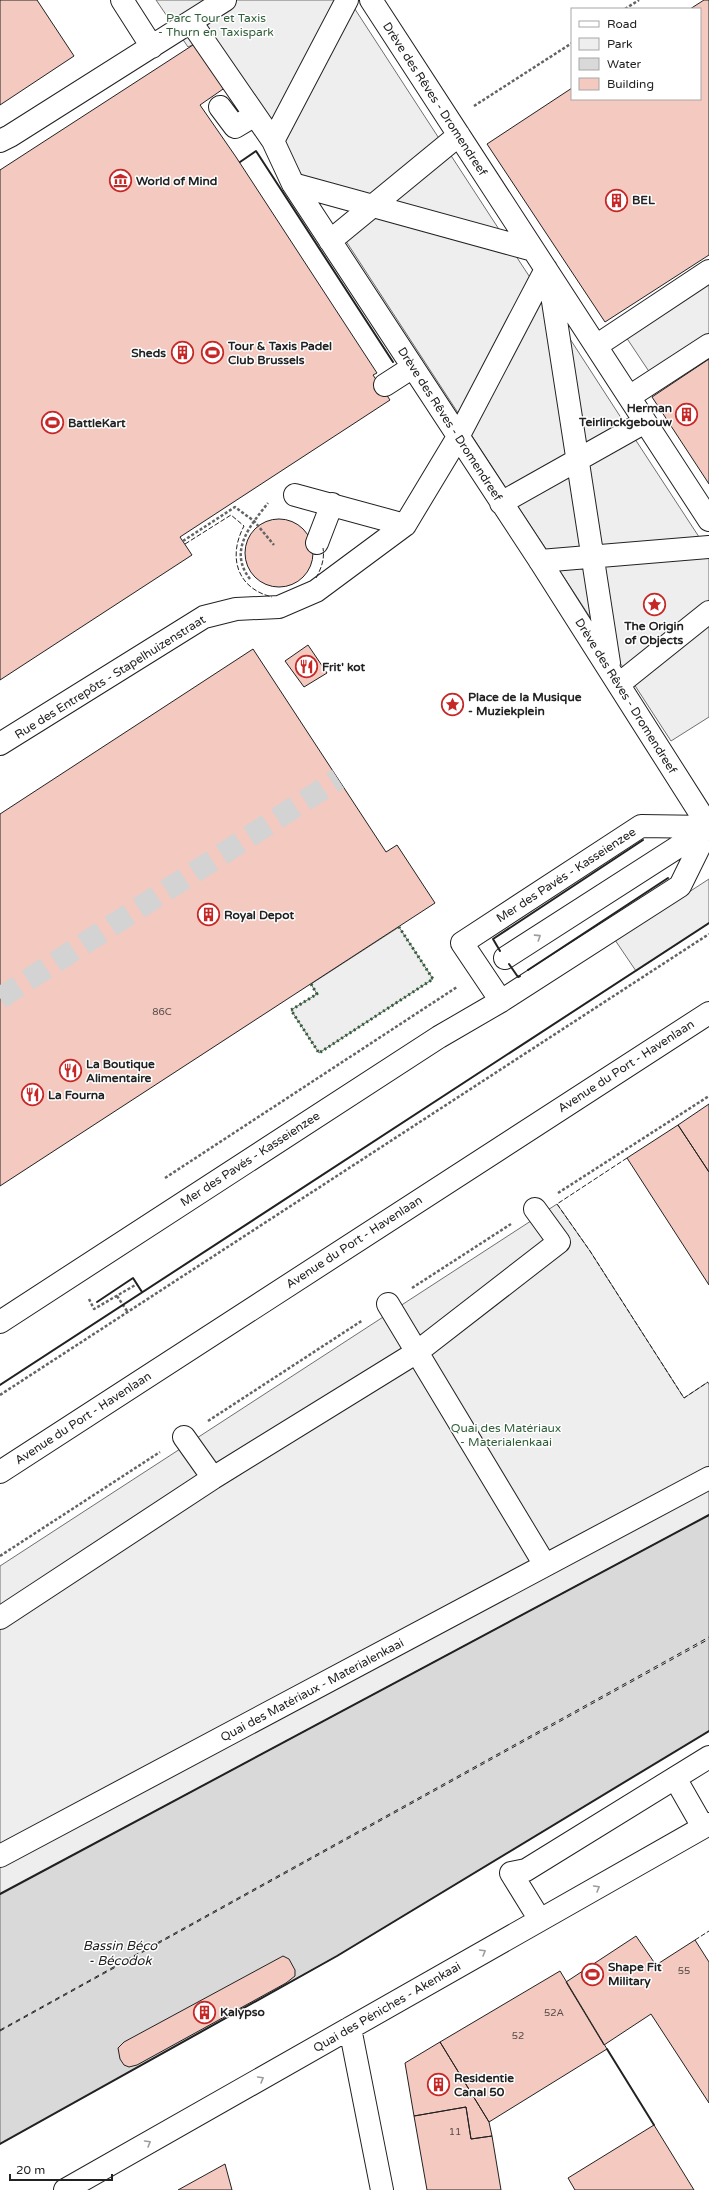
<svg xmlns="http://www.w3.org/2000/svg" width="709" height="2190" viewBox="0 0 709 2190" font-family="'Varela Round',sans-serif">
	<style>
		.green { fill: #eee; stroke: #6f6f6f }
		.water { fill: #d9d9d9; stroke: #6f6f6f }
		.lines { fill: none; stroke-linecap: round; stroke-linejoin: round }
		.ferry { stroke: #222; stroke-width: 1; stroke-dasharray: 5 4; stroke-linecap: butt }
		.building { fill: #f3c9c0; stroke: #222 }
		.minor-tunnel { stroke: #d3d3d3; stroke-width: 22; stroke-dasharray: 22 11; stroke-linecap: butt }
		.minor-casing { stroke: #222; stroke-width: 24 }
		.path { stroke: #646464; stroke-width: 2.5; stroke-dasharray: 3 2; stroke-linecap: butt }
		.minor { stroke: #fff; stroke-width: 22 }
		.hedge { stroke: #2f5e38; stroke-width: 3; stroke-dasharray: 2 3; stroke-linecap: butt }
		.fence { stroke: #222; stroke-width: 1; stroke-dasharray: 5 2; stroke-linecap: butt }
		.wall { stroke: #222; stroke-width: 2 }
		.oneway { stroke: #9c9c9c }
		.labels { text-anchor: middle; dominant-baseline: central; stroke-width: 3; stroke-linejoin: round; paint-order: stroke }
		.number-label { font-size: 10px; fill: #564c4a }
		.park-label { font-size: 12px; fill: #2f5e38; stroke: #fff }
		.street-label { font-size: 12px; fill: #222; stroke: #fff }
		.poi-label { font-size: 12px; font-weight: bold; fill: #222; stroke: #fff; text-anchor: start }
		.water-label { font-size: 13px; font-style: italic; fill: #222; stroke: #fff }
	</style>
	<rect width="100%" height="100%" fill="#fff"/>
	<!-- green -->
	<path class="green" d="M156 0H341L273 130 196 43 188 47Z
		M351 3 442 143 370 200 307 183 278 139Z
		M448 151 504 237 382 204Z
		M372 211 512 250 533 282 462 419 342 235Z
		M709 283V335L650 373 626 337Z
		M540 292 548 306 571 458 509 493 468 430Z
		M561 325 627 427 581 453Z
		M633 436 703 543 597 551 583 463Z
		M574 469 586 553 550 555 515 502Z
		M709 553V606L626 672 613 652 597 563Z
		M589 563 599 631 556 565Z
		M709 619V717L671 741 632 681Z
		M709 879V923L636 971 615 940Z
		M399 927 433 979 319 1053 291 1010 317 994 311 984Z
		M557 1204 590 1251 684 1398 708 1382 709 1385V1515L0 1894V1566Z"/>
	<!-- water -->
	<path class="water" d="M709 1515V1731L337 1956 0 2144V1894Z"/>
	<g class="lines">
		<!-- ferry -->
		<path class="ferry" d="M0 2030 709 1637
			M0 2031 709 1639"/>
	</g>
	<!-- building -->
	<path class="building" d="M0 0H37L74 56 0 105Z
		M704 0H709V255L605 322 487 144 572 88V99H700V9H690Z
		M196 43 226 87 200 105 236 157 377 373 373 375 390 400 180 537 192 555 0 680V170Z
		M709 359V484L652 397Z
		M245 553a34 34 0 1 1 68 0a34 34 0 1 1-68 0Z
		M308 645 327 673 304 687 285 661Z
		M253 649 386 852 397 845 435 903 0 1186V814Z
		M709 1104V1172L678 1125Z
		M678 1125 709 1172V1285L627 1158Z
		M636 1936 656 1965 695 1940 709 1962V2103L651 2014 604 2045 566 1982Z
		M283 1956 289 1959 295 1970V1976L286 1983 137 2065 129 2067 124 2065 120 2059 118 2048 124 2042Z
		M560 1971 607 2049 489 2122 440 2042Z
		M440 2042 489 2122 492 2136 471 2139 466 2107 414 2116 405 2063Z
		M466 2107 471 2139 492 2136 501 2190H427L414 2116Z
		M654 2125 694 2190H575L568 2178Z
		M225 2164 232 2190H178Z"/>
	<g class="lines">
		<!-- minor-tunnel -->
		<path class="minor-tunnel" d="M0 998 338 779"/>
		<defs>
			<path id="minor" d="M122 0 152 47
				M371 0 709 520
				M191 22 273 141 293 184 540 561 709 827
				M220 107 235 127 255 115
				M0 141 10 136 225 0
				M273 141 347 0
				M293 184 533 250
				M330 241 459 135
				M550 282 609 663
				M596 346 709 271
				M385 385 413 367
				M629 397 709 345
				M295 495 405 525
				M501 503 645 422
				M317 543 332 504
				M540 561 709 547
				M619 684 709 612
				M0 744 204 617 236 609 279 607 316 591 405 525 458 437 546 269
				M505 958 709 827
				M501 1001 462 943 641 826 709 827
				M388 1304 545 1565
				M0 1322 439 1037 501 1001 680 886 709 827
				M184 1437 213 1478
				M0 1472 709 1013
				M0 1618 213 1478 417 1352 559 1242 535 1209
				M675 1778 703 1827
				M0 1856 709 1478
				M540 1920 511 1873 526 1870 709 1757
				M350 2028 382 2190
				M65 2190 709 1824"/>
		</defs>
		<!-- minor casing -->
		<use href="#minor" class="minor-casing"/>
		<!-- path -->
		<path class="path" d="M625 9 639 0
			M474 106 572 43
			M183 541 235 507 254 521 274 545
			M250 579C228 551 250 526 268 503
			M165 1178 457 987
			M558 1193 709 1096
			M412 1288 511 1224
			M117 1296 127 1311
			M89 1299 94 1309 137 1284
			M0 1395 709 934
			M208 1421 363 1320
			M0 1556 160 1452"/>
		<!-- minor -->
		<use href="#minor" class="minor"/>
		<!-- hedge -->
		<path class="hedge" d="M311 984 317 994 291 1010 319 1053 433 979 399 927"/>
		<!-- fence -->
		<path class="fence" d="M185 544 231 515 244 526C228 556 236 588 272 597
			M316 578C321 569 325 559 323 548
			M627 1158 557 1204 590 1251 684 1398 708 1382
			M0 1894 709 1515
			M695 1940 709 1931"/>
		<!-- wall -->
		<path class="wall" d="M240 162 256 151 393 362
			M500 951 493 939 643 840
			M509 964 518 977 520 976
			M528 970 668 878
			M97 1302 133 1278 142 1292
			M0 1385 709 923
			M0 1894 709 1515
			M607 2049 654 2125
			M0 2144 337 1956 709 1731"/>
	</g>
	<!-- one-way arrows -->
	<defs><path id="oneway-chevron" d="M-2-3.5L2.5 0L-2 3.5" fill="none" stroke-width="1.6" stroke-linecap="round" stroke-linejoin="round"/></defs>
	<g class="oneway">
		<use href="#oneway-chevron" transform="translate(538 937) rotate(-33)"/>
		<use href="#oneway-chevron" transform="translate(597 1888) rotate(-30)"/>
		<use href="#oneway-chevron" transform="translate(483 1952) rotate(-30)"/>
		<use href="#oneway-chevron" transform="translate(261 2079) rotate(-30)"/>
		<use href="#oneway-chevron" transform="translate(148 2143) rotate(-30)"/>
	</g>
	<!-- icons -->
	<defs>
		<symbol id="museum-ring" viewBox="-11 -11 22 22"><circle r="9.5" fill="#fff" stroke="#c62828" stroke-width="1.5"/><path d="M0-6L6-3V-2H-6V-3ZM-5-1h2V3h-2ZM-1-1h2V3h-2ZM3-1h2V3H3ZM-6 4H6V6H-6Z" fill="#c62828"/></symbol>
		<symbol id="building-ring" viewBox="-11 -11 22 22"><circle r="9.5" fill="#fff" stroke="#c62828" stroke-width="1.5"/><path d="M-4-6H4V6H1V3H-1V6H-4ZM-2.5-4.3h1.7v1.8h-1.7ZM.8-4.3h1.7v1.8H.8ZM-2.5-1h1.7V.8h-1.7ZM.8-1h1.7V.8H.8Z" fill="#c62828"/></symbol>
		<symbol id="stadium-ring" viewBox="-11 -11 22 22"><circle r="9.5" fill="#fff" stroke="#c62828" stroke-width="1.5"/><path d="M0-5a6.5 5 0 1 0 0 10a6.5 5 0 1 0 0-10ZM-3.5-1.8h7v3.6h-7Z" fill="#c62828"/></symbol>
		<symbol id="sight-ring" viewBox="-11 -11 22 22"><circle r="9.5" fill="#fff" stroke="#c62828" stroke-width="1.5"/><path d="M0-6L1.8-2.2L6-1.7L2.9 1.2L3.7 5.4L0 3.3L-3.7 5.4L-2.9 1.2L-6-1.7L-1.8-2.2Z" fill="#c62828"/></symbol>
		<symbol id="restaurant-ring" viewBox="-11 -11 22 22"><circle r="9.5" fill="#fff" stroke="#c62828" stroke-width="1.5"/><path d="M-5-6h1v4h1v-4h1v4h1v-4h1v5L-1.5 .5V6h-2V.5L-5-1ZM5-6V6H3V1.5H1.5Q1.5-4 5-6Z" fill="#c62828"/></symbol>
	</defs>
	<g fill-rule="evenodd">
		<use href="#museum-ring" x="108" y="168" width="25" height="25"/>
		<use href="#building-ring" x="604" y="188" width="25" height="25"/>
		<use href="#building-ring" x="170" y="340" width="25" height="25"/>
		<use href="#stadium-ring" x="200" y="340" width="25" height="25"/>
		<use href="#building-ring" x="674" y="402" width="25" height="25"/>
		<use href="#stadium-ring" x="40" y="410" width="25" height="25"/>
		<use href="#sight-ring" x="642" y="592" width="25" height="25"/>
		<use href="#restaurant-ring" x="294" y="654" width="25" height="25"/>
		<use href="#sight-ring" x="440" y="692" width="25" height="25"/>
		<use href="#building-ring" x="196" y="902" width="25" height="25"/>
		<use href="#restaurant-ring" x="58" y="1058" width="25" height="25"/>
		<use href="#restaurant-ring" x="20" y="1082" width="25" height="25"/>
		<use href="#stadium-ring" x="580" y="1962" width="25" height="25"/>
		<use href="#building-ring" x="192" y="2000" width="25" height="25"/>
		<use href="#building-ring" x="426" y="2072" width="25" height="25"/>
	</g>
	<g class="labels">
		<!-- number labels -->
		<g class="number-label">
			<text x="162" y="1012">86C</text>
			<text x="684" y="1971">55</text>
			<text x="554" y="2013">52A</text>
			<text x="518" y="2036">52</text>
			<text x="455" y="2132">11</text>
		</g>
		<!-- park labels -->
		<g class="park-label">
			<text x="216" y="18">Parc Tour et Taxis<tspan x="216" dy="14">- Thurn en Taxispark</tspan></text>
			<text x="506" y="1428">Quai des Matériaux<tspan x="506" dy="14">- Materialenkaai</tspan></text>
		</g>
		<!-- street labels -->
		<g class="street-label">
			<text transform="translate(435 99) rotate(57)">Drève des Rêves - Dromendreef</text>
			<text transform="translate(450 424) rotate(57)">Drève des Rêves - Dromendreef</text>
			<text transform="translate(110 677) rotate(-32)">Rue des Entrepôts - Stapelhuizenstraat</text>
			<text transform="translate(626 696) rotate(58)">Drève des Rêves - Dromendreef</text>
			<text transform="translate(566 875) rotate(-33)">Mer des Pavés - Kasseienzee</text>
			<text transform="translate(626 1066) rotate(-33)">Avenue du Port - Havenlaan</text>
			<text transform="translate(250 1159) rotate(-33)">Mer des Pavés - Kasseienzee</text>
			<text transform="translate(354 1242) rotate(-33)">Avenue du Port - Havenlaan</text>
			<text transform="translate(83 1418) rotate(-33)">Avenue du Port - Havenlaan</text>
			<text transform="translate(312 1690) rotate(-28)">Quai des Matériaux - Materialenkaai</text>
			<text transform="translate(387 2007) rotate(-30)">Quai des Péniches - Akenkaai</text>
		</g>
		<!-- poi labels -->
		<g class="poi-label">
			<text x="136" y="181">World of Mind</text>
			<text x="632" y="200">BEL</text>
			<text x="228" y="346">Tour &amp; Taxis Padel<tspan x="228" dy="14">Club Brussels</tspan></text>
			<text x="166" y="353" text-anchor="end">Sheds</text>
			<text x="672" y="408" text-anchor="end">Herman<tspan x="672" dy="14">Teirlinckgebouw</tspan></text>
			<text x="68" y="423">BattleKart</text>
			<text x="654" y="626" text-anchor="middle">The Origin<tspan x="654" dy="14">of Objects</tspan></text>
			<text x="322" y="667">Frit' kot</text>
			<text x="468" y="697">Place de la Musique<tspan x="468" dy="14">- Muziekplein</tspan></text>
			<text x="224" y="915">Royal Depot</text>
			<text x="86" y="1064">La Boutique<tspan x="86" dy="14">Alimentaire</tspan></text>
			<text x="48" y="1095">La Fourna</text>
			<text x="608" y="1967">Shape Fit<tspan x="608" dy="14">Military</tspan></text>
			<text x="220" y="2012">Kalypso</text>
			<text x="454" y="2078">Residentie<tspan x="454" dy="14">Canal 50</tspan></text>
		</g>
		<!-- water labels -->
		<g class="water-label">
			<text x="120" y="1946">Bassin Béco<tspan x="120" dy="15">- Bécodok</tspan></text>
		</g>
	</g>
	<!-- legend -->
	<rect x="571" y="8" width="130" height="92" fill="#ffffff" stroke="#a7a7a7"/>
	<rect x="579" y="21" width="20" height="6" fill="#ffffff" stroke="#a7a7a7"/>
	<text x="607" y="28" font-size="12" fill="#222222">Road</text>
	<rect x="579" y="38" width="20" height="12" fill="#eeeeee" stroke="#a7a7a7"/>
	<text x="607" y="48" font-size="12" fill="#222222">Park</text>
	<rect x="579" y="58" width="20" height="12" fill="#d9d9d9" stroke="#a7a7a7"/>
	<text x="607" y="68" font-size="12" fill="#222222">Water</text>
	<rect x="579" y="78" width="20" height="12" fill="#f3c9c0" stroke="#a7a7a7"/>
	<text x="607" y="88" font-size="12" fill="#222222">Building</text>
	<!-- scale -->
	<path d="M10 2174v6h102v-6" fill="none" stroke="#222222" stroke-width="2"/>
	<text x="16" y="2174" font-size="12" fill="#222222" stroke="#ffffff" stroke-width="3" paint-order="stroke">20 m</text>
</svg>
